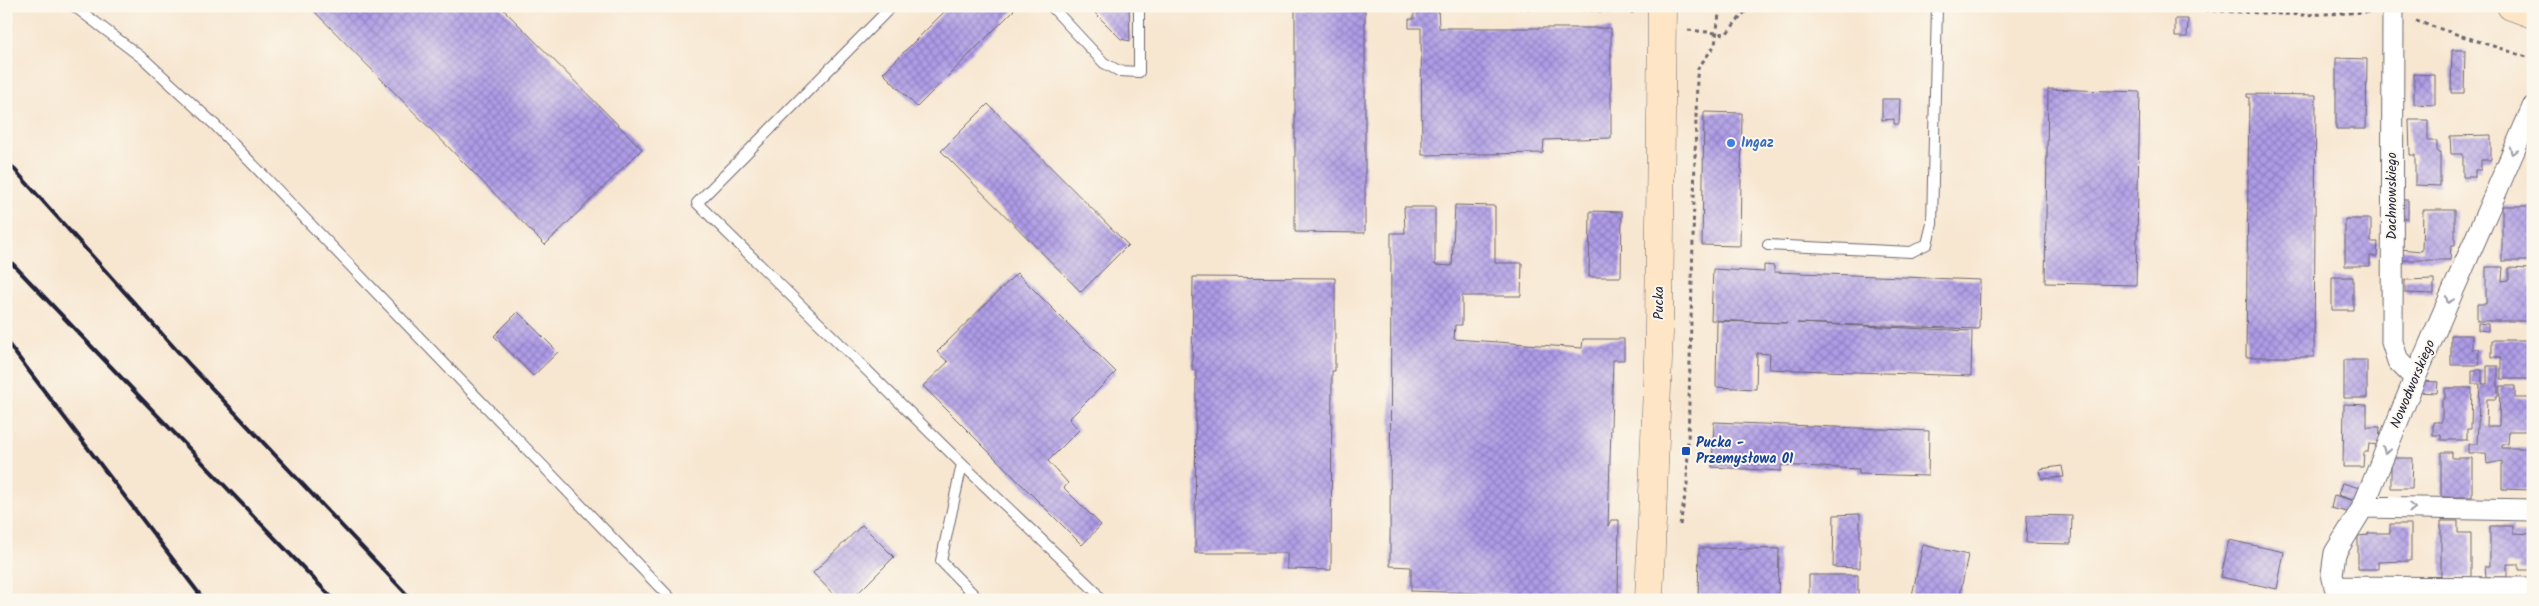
<svg xmlns="http://www.w3.org/2000/svg" width="2539" height="606" viewBox="0 0 2539 606" font-family="Kalam,sans-serif">
	<style>
		.building { fill: url(#building-cross-hatch) }
		.lines { fill: none; stroke-linecap: round; stroke-linejoin: round }
		.lane-casing { stroke: #6d676f; stroke-width: 12 }
		.street-casing { stroke: #6d676f; stroke-width: 23 }
		.secondary-casing { stroke: #6d676f; stroke-width: 29 }
		.path { stroke: #6d676f; stroke-width: 3; stroke-dasharray: 4 4; stroke-linecap: butt }
		.lane { stroke: #fff; stroke-width: 10 }
		.street { stroke: #fff; stroke-width: 21 }
		.secondary { stroke: #fee5c5; stroke-width: 28 }
		.rail { stroke: #22223b; stroke-width: 4 }
		.oneway { stroke: #9c9ca7 }
		.shop-dot { fill: #3f7fe0; stroke: #fbf7ec; stroke-width: 2 }
		.transit-dot { fill: #1a4fb4; stroke: #fbf7ec; stroke-width: 2 }
		.labels { text-anchor: middle; dominant-baseline: central; stroke-width: 4; stroke-linejoin: round; paint-order: stroke }
		.shop-label { font-size: 14px; font-weight: bold; fill: #366cbe; stroke: #fbf7ec; text-anchor: start }
		.street-label { font-size: 14px; fill: #22223b; stroke: #fbf7ec }
		.transit-label { font-size: 14px; font-weight: bold; fill: #164399; stroke: #fbf7ec; text-anchor: start }
	</style>
	<defs>
		<pattern id="building-cross-hatch" width="8" height="8" patternUnits="userSpaceOnUse" patternTransform="scale(1.25)"><rect width="8" height="8" fill="#ae9be7"/><path d="M0 0l8 8M0 8l8-8" fill="none" stroke="#8d7ebc"/></pattern>
	</defs>
	<rect width="100%" height="100%" fill="#fbf7ec"/>
	<filter id="ink" filterUnits="userSpaceOnUse"><feTurbulence type="fractalNoise" baseFrequency=".02" numOctaves="2"/><feDisplacementMap in="SourceGraphic" scale="10" xChannelSelector="R" yChannelSelector="G"/><feConvolveMatrix kernelMatrix="1 2 1 2 8 2 1 2 1" color-interpolation-filters="sRGB"/></filter>
	<filter id="wash" filterUnits="userSpaceOnUse"><feTurbulence type="fractalNoise" baseFrequency=".0096" numOctaves="4" result="noise"/><feDisplacementMap in="SourceGraphic" scale="20" xChannelSelector="R" yChannelSelector="G"/><feGaussianBlur stdDeviation="1.12" result="paint"/><feColorMatrix in="noise" values="0 0 0 0 0 0 0 0 0 0 0 0 0 0 0 0 0 1.4 0 .05"/><feComposite in="paint" operator="in"/></filter>
	<g filter="url(#wash)">
		<rect width="100%" height="100%" fill="#f7e6d0"/>
		<g id="blocks">
			<!-- building -->
			<path class="building" d="M309 6H500L642 149 545 245Z
				M950 6H1009L1014 10 917 107 883 73Z
				M1088 6H1129L1130 41 1121 39Z
				M1414 6H1438L1439 28H1611V138L1544 140 1543 153 1422 155 1421 28H1409V19H1414Z
				M1295 10H1365V233L1295 232Z
				M2175 19H2188L2187 37H2175Z
				M2452 50H2465L2464 93H2451Z
				M2336 58 2367 59 2366 129H2336Z
				M2414 74 2435 75V105L2414 104Z
				M2048 89 2140 92 2136 285 2045 283Z
				M2247 94 2316 95 2314 357H2246L2249 97H2247Z
				M1882 99H1900L1899 124H1894V119L1882 120Z
				M988 104 1128 245 1081 292 941 151Z
				M1704 112 1742 113 1740 246 1702 245Z
				M2409 120H2428V141H2437V152H2440V186L2415 185V155H2410Z
				M2491 135V160H2481V170H2475V177H2463V154H2451L2450 136Z
				M2396 200H2408V219H2396Z
				M1455 205 1495 206V263H1522L1521 296H1462V325H1455L1454 339 1582 348 1583 339H1624V360H1613L1608 526 1611 520H1619L1618 597 1411 591V567L1390 566 1391 233H1405L1404 207H1435V265L1452 266Z
				M2502 206H2532V261H2502Z
				M2423 210H2455V246H2451L2450 260H2397V249L2422 251Z
				M1590 211 1622 212 1621 277H1589Z
				M2345 219H2371V242H2378L2377 256H2370V266H2345Z
				M1764 265 1774 266V272L1980 280 1979 329 1797 323 1972 331 1971 376 1769 369 1770 354 1757 353 1756 389 1716 387 1717 321 1787 323 1711 320 1713 269 1764 272Z
				M2486 267H2503L2502 281 2509 280V268L2531 269V321H2477V304H2486Z
				M1017 273 1116 372 1069 419 1079 430 1048 461 1068 483 1064 488 1101 525 1082 545 923 386 948 362 937 352Z
				M1193 277 1335 278V371H1332L1331 570 1287 569V553H1195L1196 370H1192Z
				M2332 277H2353V310H2332Z
				M2434 279V294L2405 293V280Z
				M518 312 558 352 533 376 494 336Z
				M2478 323 2488 324V331L2478 330Z
				M2451 335H2472V349H2480L2478 355 2480 365H2451Z
				M2492 340H2532L2531 379H2501V357H2492Z
				M2344 360H2367V398H2344Z
				M2487 366H2498V396H2496V399H2487L2486 426H2499L2500 386H2515V398H2531L2530 431H2509L2508 444H2502V448H2533L2531 490 2502 489V461L2487 464 2486 453H2468V444H2477L2480 384H2472V370H2482V384H2487Z
				M2421 381 2438 382 2437 393 2416 392Z
				M2445 388H2472L2471 429H2467V440H2441V435H2433V422H2442V399H2445Z
				M2344 404 2367 405V427H2380L2379 445 2369 444 2368 452H2364L2363 467H2343Z
				M1714 422 1929 431 1928 476 1859 474V469L1781 465V471L1712 467Z
				M2441 452H2452V458H2472V497H2441Z
				M2391 458H2413L2412 488H2391Z
				M2062 466 2064 477 2042 479 2040 469Z
				M2342 483 2360 488 2356 501 2338 495Z
				M2334 495 2354 501 2351 513 2331 508Z
				M1860 514V568L1833 567 1834 515Z
				M2027 515 2072 516 2071 544 2026 543Z
				M2441 521H2458V533H2471V577H2441Z
				M2390 524H2411V561L2378 562V569H2358V536L2368 535V533H2390Z
				M862 525 894 557 851 600H839L813 573Z
				M2490 526H2513V533L2533 534V570H2519V564H2507V577H2486L2485 566H2490Z
				M2229 540 2284 552 2277 589 2221 577Z
				M1923 545 1968 555 1959 600H1911Z
				M1699 548 1779 549 1778 600H1698Z
				M1809 575H1858V600H1809Z"/>
		</g>
	</g>
	<g filter="url(#ink)">
		<use href="#blocks" fill-opacity="0" stroke="#6d676f" stroke-width="1"/>
		<g class="lines">
			<defs>
				<path id="lane" d="M74 6 145 60 215 125 672 600
					M892 6 697 203 962 464 1094 590 1100 600
					M1051 6 1104 63 1119 71 1139 72V6
					M1768 245 1911 252 1927 244 1932 224 1937 6
					M962 464 941 561 979 600"/>
				<path id="street" d="M2393 6 2392 342 2398 361 2415 378
					M2533 107 2415 378 2363 507 2335 553 2332 574 2335 587 2533 588
					M2363 507 2533 510"/>
				<path id="secondary" d="M2511 6 2533 14
					M1649 600 1659 332 1662 6"/>
			</defs>
			<!-- lane casing -->
			<use href="#lane" class="lane-casing"/>
			<!-- street casing -->
			<use href="#street" class="street-casing"/>
			<!-- secondary casing -->
			<use href="#secondary" class="secondary-casing"/>
			<!-- path -->
			<path class="path" d="M1470 6 1637 12
				M2117 6 2302 15 2371 12
				M2416 21 2533 59
				M1688 30 1726 34 1750 6
				M1680 525 1687 484 1697 77 1698 68 1715 45 1720 6"/>
			<!-- lane -->
			<use href="#lane" class="lane"/>
			<!-- street -->
			<use href="#street" class="street"/>
			<!-- secondary -->
			<use href="#secondary" class="secondary"/>
			<!-- rail -->
			<path class="rail" d="M6 160 189 364 412 600
				M6 257 334 600
				M6 341 204 600"/>
		</g>
		<!-- one-way arrows -->
		<defs><path id="oneway-chevron" d="M-2-3.5L2.5 0L-2 3.5" fill="none" stroke-width="1.6" stroke-linecap="round" stroke-linejoin="round" transform="scale(1.25)"/></defs>
		<g class="oneway">
			<use href="#oneway-chevron" transform="translate(2513 151) rotate(113)"/>
			<use href="#oneway-chevron" transform="translate(2449 300) rotate(113)"/>
			<use href="#oneway-chevron" transform="translate(2386 450) rotate(112)"/>
			<use href="#oneway-chevron" transform="translate(2412 508) rotate(1)"/>
		</g>
	</g>
	<!-- markers -->
	<circle class="shop-dot" cx="1731" cy="143" r="5"/>
	<rect class="transit-dot" x="1681" y="446" width="10" height="10" rx="2.5"/>
	<g class="labels">
		<!-- shop labels -->
		<g class="shop-label">
			<text x="1741" y="143">Ingaz</text>
		</g>
		<!-- street labels -->
		<g class="street-label">
			<text transform="translate(2392 196) rotate(-90)">Dachnowskiego</text>
			<text transform="translate(1659 303) rotate(-90)">Pucka</text>
			<text transform="translate(2413 384) rotate(-67)">Nowodworskiego</text>
		</g>
		<!-- transit labels -->
		<g class="transit-label">
			<text x="1696" y="443">Pucka -<tspan x="1696" dy="16">Przemysłowa 01</tspan></text>
		</g>
	</g>
	<!-- margin -->
	<rect width="2539" height="606" fill="none" stroke="#fbf7ec" stroke-width="25"/>
</svg>
